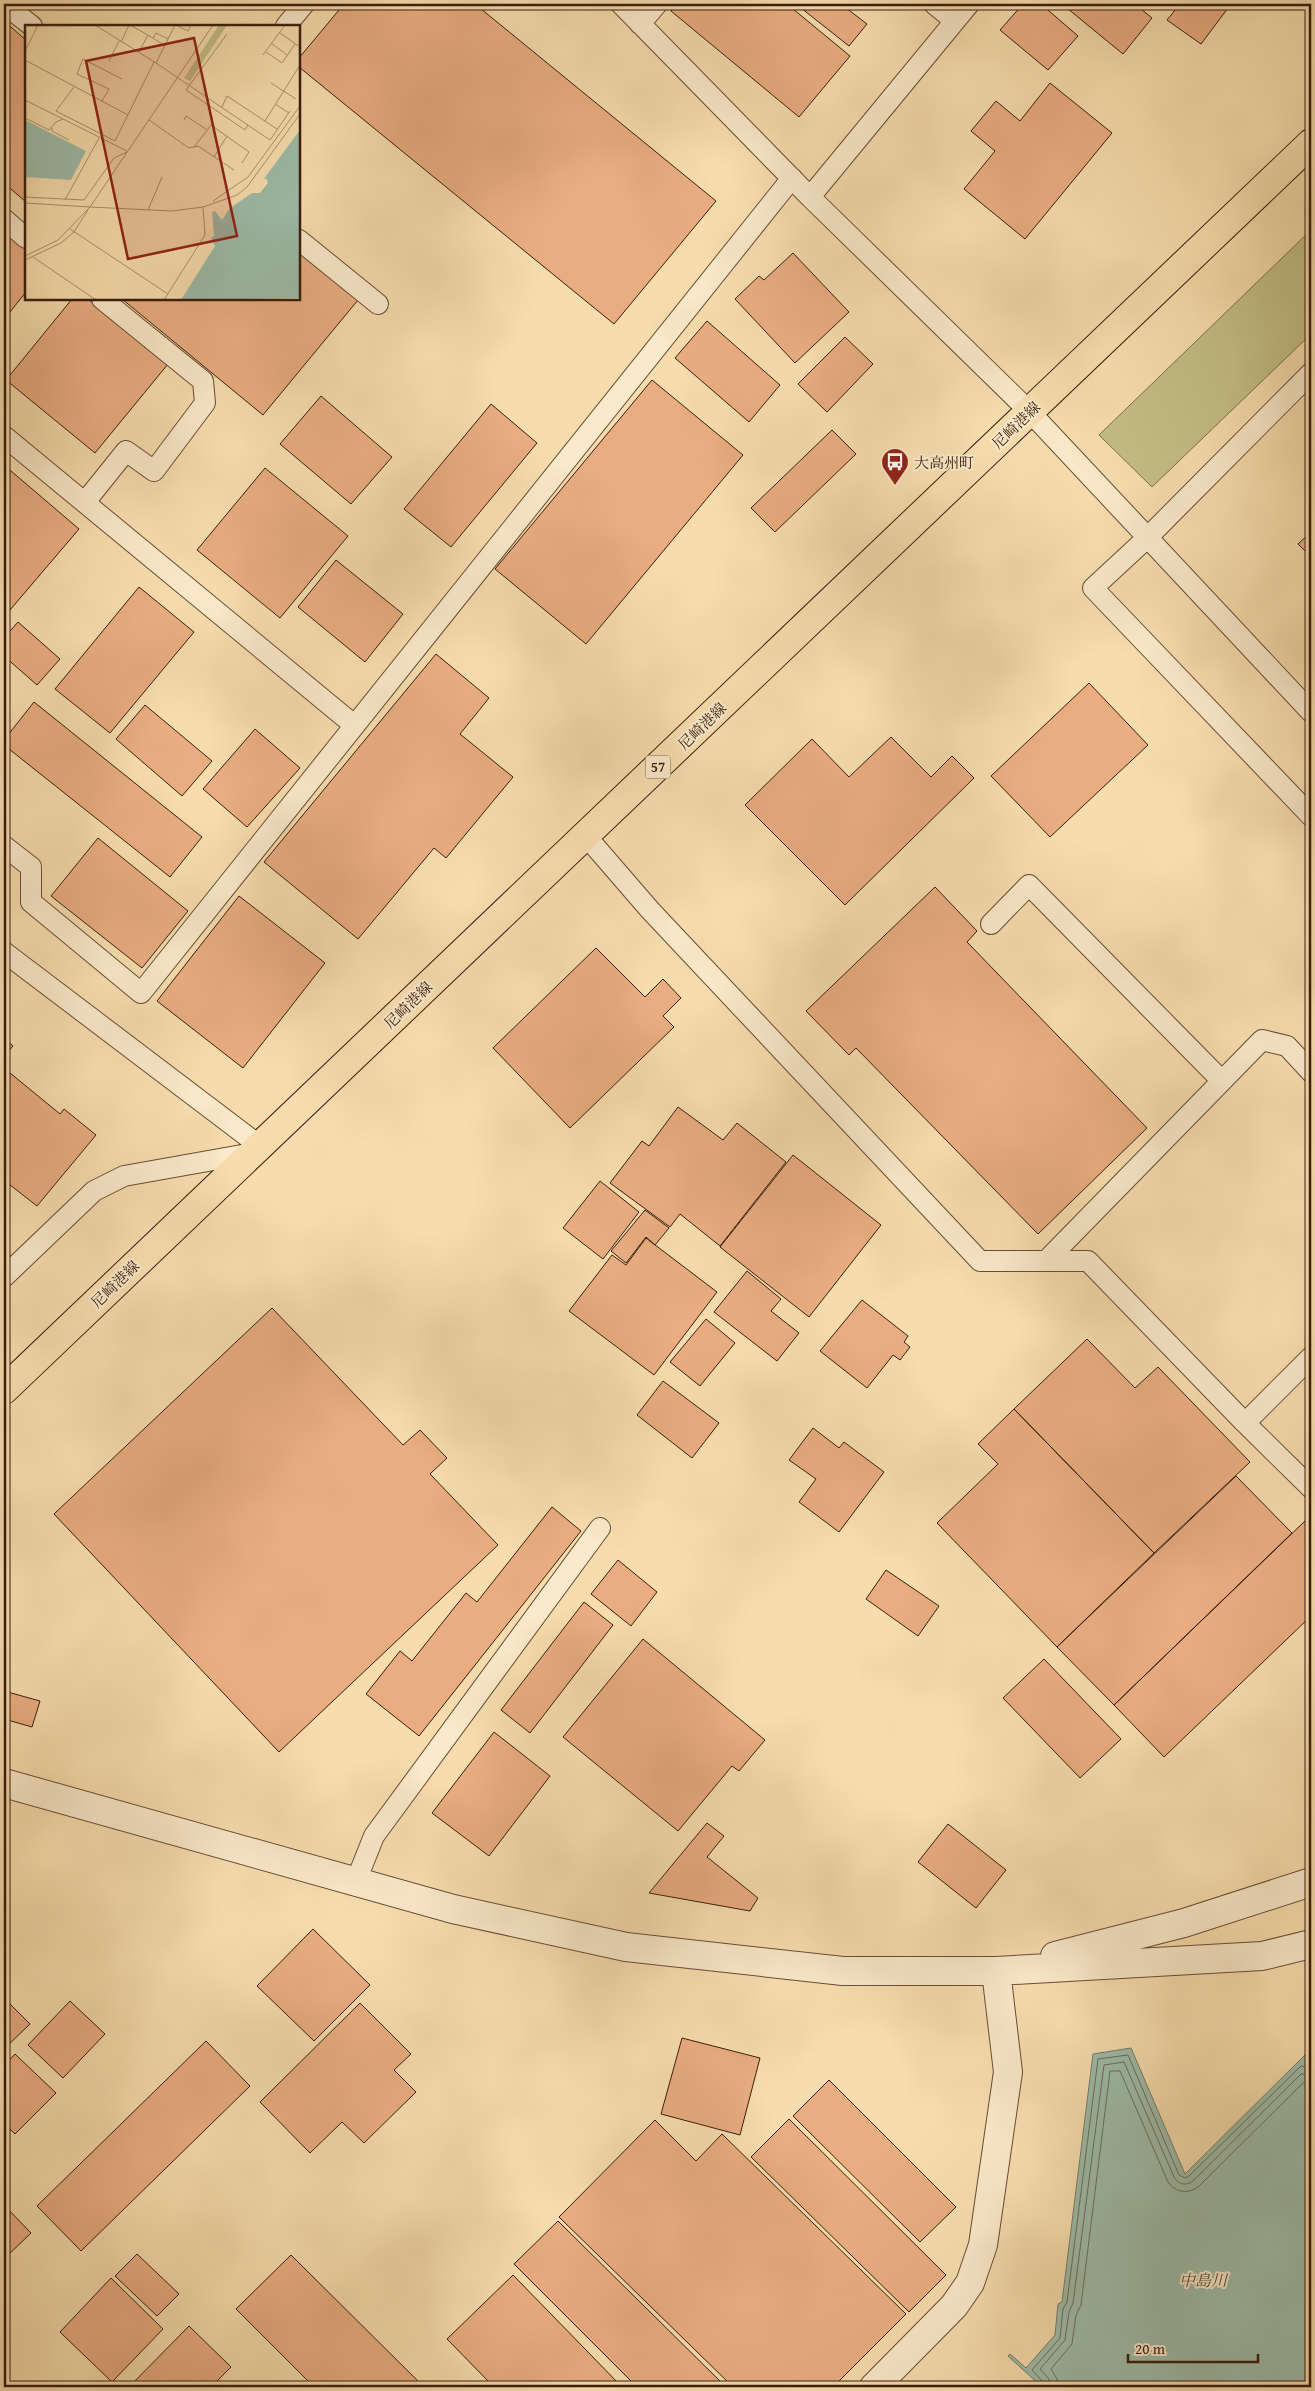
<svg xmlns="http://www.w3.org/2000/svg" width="1315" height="2391" viewBox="0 0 1315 2391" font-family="'Gentium Book Plus','Noto Serif JP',serif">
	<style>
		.green { fill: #c3bf85; stroke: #7e6e48 }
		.water { fill: #9dbca9; stroke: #757c6a }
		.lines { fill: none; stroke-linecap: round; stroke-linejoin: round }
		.shore { stroke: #6b6c5a; stroke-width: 1 }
		.building { fill: #e9ad81; stroke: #391d0c }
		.lane-casing { stroke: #684d34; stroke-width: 22 }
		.street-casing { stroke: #684d34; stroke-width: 30 }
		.primary-casing { stroke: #391d0c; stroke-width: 30 }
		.lane { stroke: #fae9ca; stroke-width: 20 }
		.street { stroke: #fae9ca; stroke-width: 28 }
		.primary { stroke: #f7ddae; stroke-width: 28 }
		.labels { text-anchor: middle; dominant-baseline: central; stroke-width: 4; stroke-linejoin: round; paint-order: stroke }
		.shield { fill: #fae9ca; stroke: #735a45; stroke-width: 1 }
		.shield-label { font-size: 14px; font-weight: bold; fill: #391d0c }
		.street-label { font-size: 15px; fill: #391d0c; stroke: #fae9ca }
		.poi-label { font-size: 15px; fill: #391d0c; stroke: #fae9ca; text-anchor: start }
		.water-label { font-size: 16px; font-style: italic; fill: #574d3b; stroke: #fae9ca }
		.inset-road { fill: none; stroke: #ab906d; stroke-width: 1 }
		.view { fill: #8f2418; fill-opacity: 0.15; stroke: #8f2418; stroke-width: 2.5 }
		.inset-edge { fill: none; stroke: #391d0c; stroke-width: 2.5 }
	</style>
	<rect width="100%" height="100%" fill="#f7ddae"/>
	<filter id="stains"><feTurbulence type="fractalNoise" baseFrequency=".004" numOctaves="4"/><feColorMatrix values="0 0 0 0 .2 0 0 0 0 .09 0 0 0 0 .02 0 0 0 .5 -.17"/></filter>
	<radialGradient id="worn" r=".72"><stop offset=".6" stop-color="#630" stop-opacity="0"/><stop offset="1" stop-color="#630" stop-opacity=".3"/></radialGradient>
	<!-- green -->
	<path class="green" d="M1311 230V334L1152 487 1099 435Z"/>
	<!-- water -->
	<path class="water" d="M1131 2048 1185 2174 1306 2054 1308 2064 1311 2063V2387H1042L1008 2356 1010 2354 1026 2368 1055 2335 1058 2304 1062 2302 1093 2054Z"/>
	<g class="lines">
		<!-- shore -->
		<path class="shore" d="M1044 2387 1043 2382 1032 2370 1060 2338 1063 2309 1067 2302 1098 2059 1128 2055 1179 2175 1185 2178 1189 2176 1301 2066 1311 2068
			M1051 2387 1049 2379 1040 2369 1065 2340 1069 2312 1073 2303 1104 2065 1124 2062 1174 2177C1179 2185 1186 2186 1193 2181L1301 2074 1311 2075
			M1058 2387 1057 2379 1051 2369 1072 2344 1076 2315 1081 2305 1110 2071H1120L1168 2182C1176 2193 1188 2194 1198 2187L1303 2083 1311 2082"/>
	</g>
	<!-- building -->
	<path class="building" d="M344 4H475L716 201 614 324 299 67V58Z
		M677 4H787L850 56 799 117 671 11Z
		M796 4H841L867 24 849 46Z
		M1023 4H1041L1078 36 1048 70 1000 30Z
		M1062 4H1135L1152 18 1123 54Z
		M1180 4H1231L1201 44 1167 20Z
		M4 21 26 40V202L4 183Z
		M1050 83 1112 133 1025 239 964 189 995 151 971 131 996 101 1020 121Z
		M4 227 26 245V292L6 317 4 315Z
		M299 252 358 300 263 415 122 299H299Z
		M793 253 849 312 795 363 735 299 759 276 764 280Z
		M72 299H88L168 364 95 453 6 380Z
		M707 321 780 385 749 422 675 358Z
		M845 337 873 364 827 412 798 384Z
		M652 380 743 455 586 644 495 569Z
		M321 396 392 457 351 504 280 444Z
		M491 404 537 443 451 547 404 509Z
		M832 430 856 454 775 532 751 508Z
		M4 465 79 529 4 617Z
		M265 468 348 536 280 618 197 550Z
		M1311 532V557L1298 544Z
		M336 560 403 614 365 662 298 607Z
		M139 587 194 632 110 733 55 689Z
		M18 622 60 659 37 685 4 656V638Z
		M436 654 489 698 460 734 513 777 446 858 434 848 358 939 264 862Z
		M1089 683 1148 745 1050 837 991 776Z
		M34 702 202 837 170 877 4 745V740Z
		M145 705 212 761 182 796 116 739Z
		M255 729 300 768 247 827 203 789Z
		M891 737 931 777 952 756 974 778 845 905 745 805 812 739 849 777Z
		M98 838 188 911 142 968 51 896Z
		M935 887 977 931 967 942 1147 1128 1038 1234 856 1048 849 1055 806 1011Z
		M239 896 325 963 243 1068 157 1001Z
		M596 948 645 997 663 979 681 998 663 1016 674 1027 570 1128 493 1048Z
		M4 1038 13 1046 4 1057Z
		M4 1068 60 1114 64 1109 96 1135 37 1206 5 1181 4 1183Z
		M678 1107 723 1140 737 1123 786 1162 720 1246 680 1214 670 1227 610 1183 642 1141 649 1146Z
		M793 1155 881 1225 809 1317 720 1247Z
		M600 1181 639 1212 603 1259 563 1228Z
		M645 1210 669 1228 655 1245 646 1237 626 1263 611 1251Z
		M646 1238 717 1292 654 1375 569 1311 612 1255 626 1265Z
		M747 1271 781 1299 771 1311 799 1333 777 1361 714 1312Z
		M862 1300 908 1336 904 1342 910 1347 900 1360 893 1355 867 1388 820 1351Z
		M272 1308 403 1445 420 1430 447 1458 430 1474 498 1545 279 1752 54 1514Z
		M706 1319 735 1343 700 1386 670 1362Z
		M1087 1339 1135 1388 1158 1367 1250 1462 1154 1553 1014 1409Z
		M663 1381 719 1423 692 1458 637 1415Z
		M1014 1409 1154 1553 1057 1647 937 1523 998 1464 978 1444Z
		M813 1428 839 1448 844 1442 884 1472 839 1532 799 1502 816 1479 789 1460Z
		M1236 1476 1292 1533 1114 1705 1057 1647Z
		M552 1507 581 1531 419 1736 366 1694 400 1651 412 1661 466 1593 477 1602Z
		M1306 1520 1311 1525V1616L1164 1757 1114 1705Z
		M618 1560 657 1592 631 1626 591 1594Z
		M886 1570 939 1606 918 1636 866 1599Z
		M584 1602 613 1625 530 1733 501 1710Z
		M643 1639 765 1740 739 1771 732 1766 678 1831 563 1737Z
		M1044 1659 1121 1739 1080 1778 1003 1698Z
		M4 1691 40 1701 32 1727 4 1719Z
		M494 1732 550 1776 489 1856 432 1813Z
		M707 1823 724 1836 707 1857 758 1898 750 1911 649 1893Z
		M948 1824 1006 1870 976 1908 918 1862Z
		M313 1929 370 1985 314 2041 257 1986Z
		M4 1998 30 2024 4 2049Z
		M70 2001 105 2034 63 2078 28 2045Z
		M360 2003 411 2054 394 2070 416 2092 364 2143 342 2122 310 2153 260 2102Z
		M682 2038 760 2058 740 2135 661 2114Z
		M206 2041 250 2086 81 2251 37 2206Z
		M15 2054 56 2093 15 2134 4 2123V2066Z
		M829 2080 956 2207 920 2242 793 2116Z
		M789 2119 946 2275 909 2312 751 2157Z
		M655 2120 696 2161 722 2134 906 2314 833 2387H733L559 2217Z
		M4 2205 31 2233 4 2259Z
		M558 2221 726 2387H637L514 2264Z
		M137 2254 179 2294 157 2316 115 2276Z
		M291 2255 424 2387H314L236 2309Z
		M513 2275 622 2387H485L490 2383 447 2339Z
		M111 2278 163 2329 112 2382 60 2332Z
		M189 2326 231 2367 211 2387H129Z"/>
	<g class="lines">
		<defs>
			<path id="lane" d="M4 4 32 26
				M621 4 810 197 969 4
				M934 4 955 21
				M640 24 657 4
				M286 26 304 4
				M810 197 1030 412 1311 712
				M4 219 26 238
				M299 240 378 304
				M1311 373 1147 538 1093 588 1311 816
				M4 436 354 725
				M85 502 126 451 154 471 205 403 203 381 102 299
				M586 836 650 910 980 1261H1088L1245 1423 1311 1488
				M4 846 31 867V902L141 993 792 178
				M991 924 1029 885 1222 1081
				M4 952 260 1146
				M1046 1261 1262 1040 1287 1046 1311 1072
				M4 1277 94 1191 124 1176 253 1153
				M1245 1423 1311 1357
				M356 1881 374 1836 600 1528"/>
			<path id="street" d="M4 1783 453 1909 626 1947 843 1971H996L1262 1956 1311 1944
				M1055 1956 1184 1923 1311 1882
				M874 2387 954 2306 970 2283 983 2245 1008 2072 996 1971"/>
			<path id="primary" d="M4 1390 1311 143"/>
		</defs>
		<!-- lane casing -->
		<use href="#lane" class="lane-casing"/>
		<!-- street casing -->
		<use href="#street" class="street-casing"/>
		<!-- primary casing -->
		<use href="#primary" class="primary-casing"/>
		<!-- lane -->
		<use href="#lane" class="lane"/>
		<!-- street -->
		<use href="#street" class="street"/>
		<!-- primary -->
		<use href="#primary" class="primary"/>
	</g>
	<!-- icons -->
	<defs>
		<symbol id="bus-pin" viewBox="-11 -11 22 30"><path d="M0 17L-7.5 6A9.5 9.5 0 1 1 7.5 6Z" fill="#8f2418" stroke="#fae9ca"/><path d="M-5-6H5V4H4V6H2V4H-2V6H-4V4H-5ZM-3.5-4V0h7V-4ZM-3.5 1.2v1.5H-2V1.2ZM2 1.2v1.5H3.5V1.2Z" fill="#fff"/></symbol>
	</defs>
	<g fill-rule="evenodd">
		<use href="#bus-pin" x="879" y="446" width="32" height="43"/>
	</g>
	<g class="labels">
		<!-- shield labels -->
		<rect class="shield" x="645.5" y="755.5" width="25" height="23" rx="4"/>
		<g class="shield-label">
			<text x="658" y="767">57</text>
		</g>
		<!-- street labels -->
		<g class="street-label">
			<text transform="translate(1016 425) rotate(-44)">尼崎港線</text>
			<text transform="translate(702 726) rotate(-44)">尼崎港線</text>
			<text transform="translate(408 1005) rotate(-44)">尼崎港線</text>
			<text transform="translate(115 1284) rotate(-44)">尼崎港線</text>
		</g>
		<!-- poi labels -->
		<g class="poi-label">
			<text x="914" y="462">大高州町</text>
		</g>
		<!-- water labels -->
		<g class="water-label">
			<text x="1203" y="2280">中島川</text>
		</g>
	</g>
	<!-- overview -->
	<g transform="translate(25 25)">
		<rect width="275" height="275" fill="#f7ddae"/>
		<path d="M194 0H202L165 56 159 53Z" fill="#c3bf85"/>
		<path d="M0 95 61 126 46 155 0 152ZM275 105V273L156 275 190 221 186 213 189 211 187 187 190 186 197 195 205 183 227 168H235L243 158 241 153 238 155Z" fill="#9dbca9"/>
		<path class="inset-road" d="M70 0 131 38 150 0M105 0 128 13M151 0 163 6 166 0M255 8 275 22M202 9 161 65 220 105 223 100M96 17 104 0M246 18 262 30M140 21 128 13 131 8 143 14M0 26 13 0M114 27 123 10M241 27 257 38 270 19M238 30 260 0M0 35 103 90M84 36 94 16M131 38 245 115 265 86M246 58 271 74M49 62 31 86 90 116 129 37M0 75 102 126M77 76 84 64 52 49 58 34 97 54M250 79 264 88M197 82 202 71 252 104M0 93 24 105 31 97 38 94M124 95 164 123 173 121 209 145M159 95 161 91 181 104M240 96 275 40M27 103V106L44 115M169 122 186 100 224 127 217 138M189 132 202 111M0 172 59 175 89 133 102 127M40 175 74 113M188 176 223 152 275 81M0 178 65 182 188 0M123 185 137 152M45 204 143 269M0 231 33 215 65 182 147 186 178 182 212 170 222 162 275 89M8 232 71 275M0 235 36 218 49 207 63 185M139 275 180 210 178 182"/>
		<path class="view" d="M169 13 212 211 103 234 61 36Z"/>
		<rect width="275" height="275" class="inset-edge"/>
	</g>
	<!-- margin -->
	<rect width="1315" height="2391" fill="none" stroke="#f7ddae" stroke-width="20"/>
	<rect x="5" y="5" width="1305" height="2381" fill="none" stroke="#391d0c" stroke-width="2.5"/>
	<rect x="10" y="10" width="1295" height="2371" fill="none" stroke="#391d0c"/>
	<!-- scale -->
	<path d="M1128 2354v8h130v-8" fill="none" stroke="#391d0c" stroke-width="2.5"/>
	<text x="1135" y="2354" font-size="15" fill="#391d0c" stroke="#fae9ca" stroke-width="4" paint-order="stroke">20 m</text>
	<rect width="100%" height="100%" filter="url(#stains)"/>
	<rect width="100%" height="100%" fill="url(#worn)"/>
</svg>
